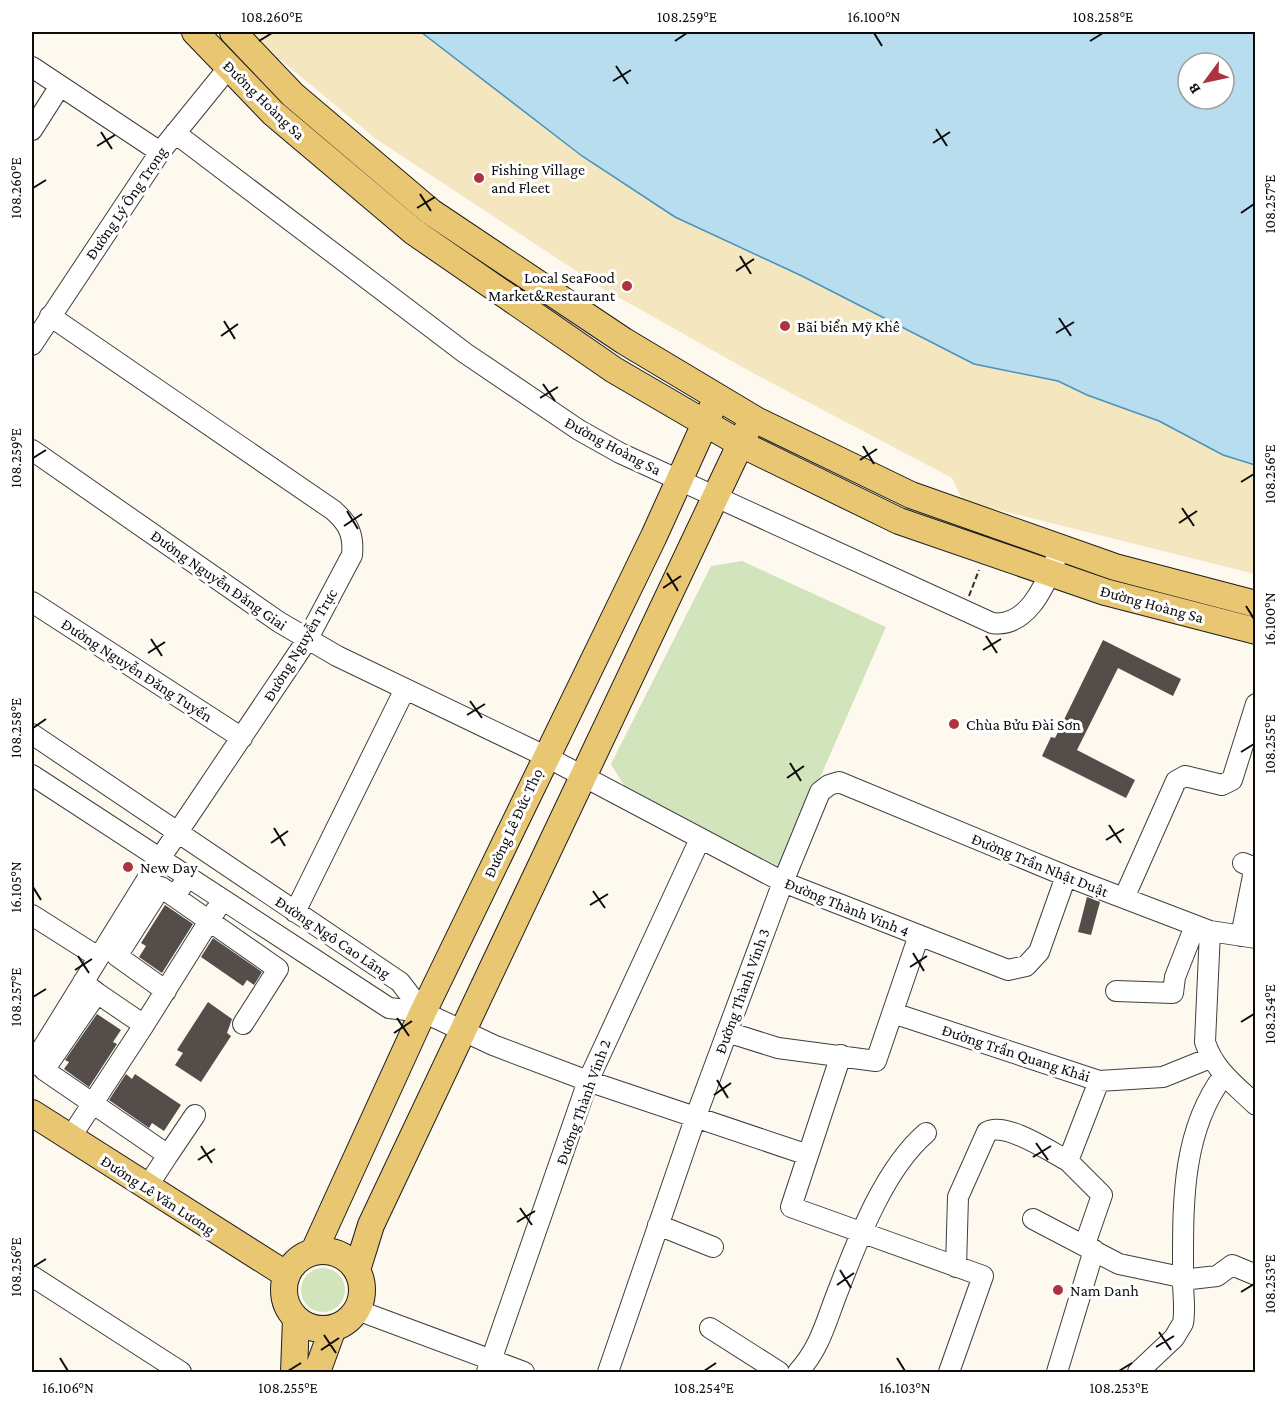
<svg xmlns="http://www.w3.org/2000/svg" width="1287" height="1404" viewBox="0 0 1287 1404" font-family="'Crimson Pro',serif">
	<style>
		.green { fill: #d2e4bb }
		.sand { fill: #f4e6bf }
		.water { fill: #b8ddef; stroke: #4793be; stroke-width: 1.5; fill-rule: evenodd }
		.building { fill: #544d4a }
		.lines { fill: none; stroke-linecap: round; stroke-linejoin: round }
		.minor-casing { stroke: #3f3f3f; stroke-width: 22 }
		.major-casing { stroke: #1d1d1d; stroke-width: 28 }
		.path { stroke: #2e2e2e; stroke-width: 2; stroke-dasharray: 6 3; stroke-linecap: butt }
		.minor { stroke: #fff; stroke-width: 20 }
		.major { stroke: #e9c772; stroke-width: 26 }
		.ticks { fill: none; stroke: #0c0c0c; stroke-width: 2 }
		.poi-dot { fill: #ad343f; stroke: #fff; stroke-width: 2 }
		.labels { text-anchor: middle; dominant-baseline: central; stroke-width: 6; stroke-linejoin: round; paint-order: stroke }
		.street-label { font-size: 16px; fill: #0c0c0c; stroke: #fff }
		.poi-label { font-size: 16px; fill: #0c0c0c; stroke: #fff; text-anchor: start }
		.neatline { fill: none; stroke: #0c0c0c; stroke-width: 2 }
		.ticks-label { font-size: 15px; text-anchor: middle; fill: #0c0c0c }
	</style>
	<rect width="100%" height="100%" fill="#fdf9ee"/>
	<!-- green -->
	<path class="green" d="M742 561 886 627 780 869 625 787 611 764 711 566Z
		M301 1290a22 22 0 1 1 44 0a22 22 0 1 1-44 0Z"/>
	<!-- sand -->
	<path class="sand" d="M251 32H421L582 156 675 217 802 276 974 364 1058 381 1087 395 1159 421 1223 455 1255 465V574L963 501 952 478 753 373 602 288 376 139 259 42Z"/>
	<!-- water -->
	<path class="water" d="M421 32H1255V465L1223 455 1159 421 1087 395 1058 381 974 364 802 276 675 217 582 156ZM1188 63H1224V99H1188Z"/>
	<!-- building -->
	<path class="building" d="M1103 640 1181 679 1173 696 1118 668 1077 750 1135 780 1126 798 1042 756 1051 737 1055 738Z
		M1087 897 1100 902 1091 935 1078 932Z
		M165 905 193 924 162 973 139 957 146 946 141 943Z
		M213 938 262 972 254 985 247 980 243 986 201 957Z
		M208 1002 232 1019 227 1033 231 1036 201 1082 175 1065 183 1053 177 1050Z
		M97 1014 121 1030 113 1042 117 1044 89 1087 64 1069 69 1062 65 1060Z
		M126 1074 132 1079 135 1074 181 1105 164 1131 152 1123 149 1128 109 1100Z"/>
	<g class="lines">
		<defs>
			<path id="minor" d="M32 67 160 152
				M32 130 60 86
				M175 133 465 353 579 430 620 453 992 623C1026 628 1044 588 1055 561
				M32 345 160 152 229 67
				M32 450 279 622 337 656 545 756 783 882 1008 970 1026 966 1039 952 1066 876
				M32 602 242 738
				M32 734 400 982 423 1012
				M32 775 389 1008 423 1012 493 1045 588 1081 808 1155
				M175 897 278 969 243 1024
				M1124 898 1176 781 1185 776 1222 785 1232 780 1256 704
				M295 912 405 689
				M32 915 98 957
				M1210 931 1205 1042C1214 1070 1235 1085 1256 1105
				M1241 936 1254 871 1253 867 1243 863
				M83 982 97 993 44 1070 168 1155 195 1115
				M166 991 117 956 161 887 175 897 181 887
				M1116 991 1173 993 1175 977 1195 926
				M893 1013 1099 1081 1068 1161 1102 1195 1085 1244
				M144 1025 216 910
				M727 1032 778 1048 876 1061 919 935
				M841 1055 791 1207 983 1276 949 1372
				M32 1065 159 860 307 640 352 555C354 534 348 523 333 510L50 316
				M1099 1081 1163 1077 1210 1058
				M70 1138 144 1025 97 993
				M147 1187 168 1155
				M1033 1219 1119 1264 1176 1276 1182 1280
				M658 1225 713 1247
				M956 1267 958 1197 987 1132C1005 1121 1051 1152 1068 1161
				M32 1276 181 1372
				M1182 1280 1217 1276 1232 1265 1256 1275
				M357 1310 524 1372
				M710 1328 779 1372
				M487 1372 588 1081 700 839
				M608 1372 696 1116 783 882 820 792 829 785 839 782 1066 876 1210 931 1256 938
				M798 1372C819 1349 825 1325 836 1296 857 1242 883 1170 926 1133
				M1057 1372 1094 1250
				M1138 1372 1174 1338 1183 1323C1186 1307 1182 1289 1183 1273 1183 1205 1181 1132 1224 1075"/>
			<path id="major" d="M195 32 273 113 414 232 614 370 741 444 899 521 1105 592 1256 631
				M233 32 293 95 431 212 624 341 756 420 911 495 1115 567 1256 604
				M32 1113 287 1275
				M284 1290a39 39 0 1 1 78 0a39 39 0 1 1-78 0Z
				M314 1251 423 1012 654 536 712 408
				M357 1270 371 1225 747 430
				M294 1372 296 1319
				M317 1372 333 1328"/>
		</defs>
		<!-- minor casing -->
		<use href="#minor" class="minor-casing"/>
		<!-- major casing -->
		<use href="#major" class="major-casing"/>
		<!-- path -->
		<path class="path" d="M969 596 979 570"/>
		<!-- minor -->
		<use href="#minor" class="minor"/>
		<!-- major -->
		<use href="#major" class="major"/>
	</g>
	<!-- ticks -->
	<path class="ticks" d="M874 33 882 46M259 41 272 33M675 41 687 33M1090 41 1103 33M616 66 628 84M613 81 631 70M936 129 947 146M101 132 112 149M933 143 950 132M97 146 115 135M33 188 46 180M420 194 431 211M417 208 435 197M1241 213 1254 204M740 256 751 274M736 271 754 259M1059 318 1071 336M224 321 235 339M1056 333 1074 322M221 336 238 324M543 384 555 401M540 398 558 387M863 446 874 464M33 458 46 450M860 460 877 449M1241 482 1254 474M1182 508 1194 526M347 511 358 529M1179 523 1197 511M344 526 362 514M667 573 678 591M663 588 681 576M1246 606 1254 619M986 636 997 653M151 639 162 656M983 650 1001 639M148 653 165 642M470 701 482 718M467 715 485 704M33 728 46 719M1241 752 1254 744M790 763 801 781M787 778 804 766M1109 825 1121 843M274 828 285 846M1106 840 1124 829M271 843 288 831M33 887 41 900M593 891 605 908M590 905 608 894M913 953 924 971M78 956 89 973M910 967 927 956M75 970 92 959M33 997 46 989M397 1018 409 1036M1241 1022 1254 1014M394 1033 412 1021M717 1080 728 1098M714 1095 731 1083M1036 1143 1048 1160M201 1146 212 1163M1033 1157 1051 1146M198 1160 215 1149M520 1208 532 1225M517 1222 535 1211M33 1267 46 1259M840 1270 851 1288M837 1285 854 1273M1241 1292 1254 1284M1159 1332 1171 1350M324 1335 336 1353M1156 1347 1174 1336M321 1350 339 1338M60 1358 68 1371M897 1358 905 1371M288 1371 301 1363M704 1371 716 1363M1119 1371 1132 1363"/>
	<!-- markers -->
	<g class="poi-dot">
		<circle cx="479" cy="178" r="6"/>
		<circle cx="627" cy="286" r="6"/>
		<circle cx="785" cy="326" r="6"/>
		<circle cx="954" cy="724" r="6"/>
		<circle cx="128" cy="867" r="6"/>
		<circle cx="1058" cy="1290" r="6"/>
	</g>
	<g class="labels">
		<!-- street labels -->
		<g class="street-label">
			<text transform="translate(264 100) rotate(44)">Đường Hoàng Sa</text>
			<text transform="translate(126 203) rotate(-56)">Đường Lý Ông Trọng</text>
			<text transform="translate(613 446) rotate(28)">Đường Hoàng Sa</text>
			<text transform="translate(219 580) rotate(35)">Đường Nguyễn Đăng Giai</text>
			<text transform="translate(1152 604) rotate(15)">Đường Hoàng Sa</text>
			<text transform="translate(300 645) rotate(-59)">Đường Nguyễn Trực</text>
			<text transform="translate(137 670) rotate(33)">Đường Nguyễn Đăng Tuyến</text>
			<text transform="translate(513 823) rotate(-65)">Đường Lê Đức Thọ</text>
			<text transform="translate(1040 865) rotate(22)">Đường Trần Nhật Duật</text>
			<text transform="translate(847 907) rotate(22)">Đường Thành Vinh 4</text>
			<text transform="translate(333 937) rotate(34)">Đường Ngô Cao Lãng</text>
			<text transform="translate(742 991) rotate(-70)">Đường Thành Vinh 3</text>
			<text transform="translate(1016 1053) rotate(18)">Đường Trần Quang Khải</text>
			<text transform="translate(583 1102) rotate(-70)">Đường Thành Vinh 2</text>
			<text transform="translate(158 1195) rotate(33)">Đường Lê Văn Lương</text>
		</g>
		<!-- poi labels -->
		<g class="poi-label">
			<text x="491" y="169">Fishing Village<tspan x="491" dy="18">and Fleet</tspan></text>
			<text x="615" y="277" text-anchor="end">Local SeaFood<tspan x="615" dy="18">Market&amp;Restaurant</tspan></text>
			<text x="797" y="326">Bãi biển Mỹ Khê</text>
			<text x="966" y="724">Chùa Bửu Đài Sơn</text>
			<text x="140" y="867">New Day</text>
			<text x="1070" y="1290">Nam Danh</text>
		</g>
	</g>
	<!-- border -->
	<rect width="1287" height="1404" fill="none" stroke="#ffffff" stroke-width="66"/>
	<!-- north arrow -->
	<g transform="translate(1206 81) rotate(237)"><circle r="28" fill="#ffffff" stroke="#9e9e9e" stroke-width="1.5"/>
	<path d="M0-4.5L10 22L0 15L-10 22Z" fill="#ad343f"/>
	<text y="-9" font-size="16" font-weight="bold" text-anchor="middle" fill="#0c0c0c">B</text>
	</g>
	<rect x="33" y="33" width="1221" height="1338" class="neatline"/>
	<g class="ticks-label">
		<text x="272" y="22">108.260°E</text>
		<text x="687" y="22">108.259°E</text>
		<text x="874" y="22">16.100°N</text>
		<text x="1103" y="22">108.258°E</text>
		<text transform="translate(16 188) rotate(-90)" y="5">108.260°E</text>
		<text transform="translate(1270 204) rotate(-90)" y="5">108.257°E</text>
		<text transform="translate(16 458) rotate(-90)" y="5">108.259°E</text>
		<text transform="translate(1270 474) rotate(-90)" y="5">108.256°E</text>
		<text transform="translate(1270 619) rotate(-90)" y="5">16.100°N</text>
		<text transform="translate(16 728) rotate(-90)" y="5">108.258°E</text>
		<text transform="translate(1270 744) rotate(-90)" y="5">108.255°E</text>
		<text transform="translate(16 887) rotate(-90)" y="5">16.105°N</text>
		<text transform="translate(16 997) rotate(-90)" y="5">108.257°E</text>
		<text transform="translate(1270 1014) rotate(-90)" y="5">108.254°E</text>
		<text transform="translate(16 1267) rotate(-90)" y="5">108.256°E</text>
		<text transform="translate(1270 1284) rotate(-90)" y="5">108.253°E</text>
		<text x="68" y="1393">16.106°N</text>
		<text x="288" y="1393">108.255°E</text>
		<text x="704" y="1393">108.254°E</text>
		<text x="905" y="1393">16.103°N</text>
		<text x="1119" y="1393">108.253°E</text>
	</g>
</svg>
